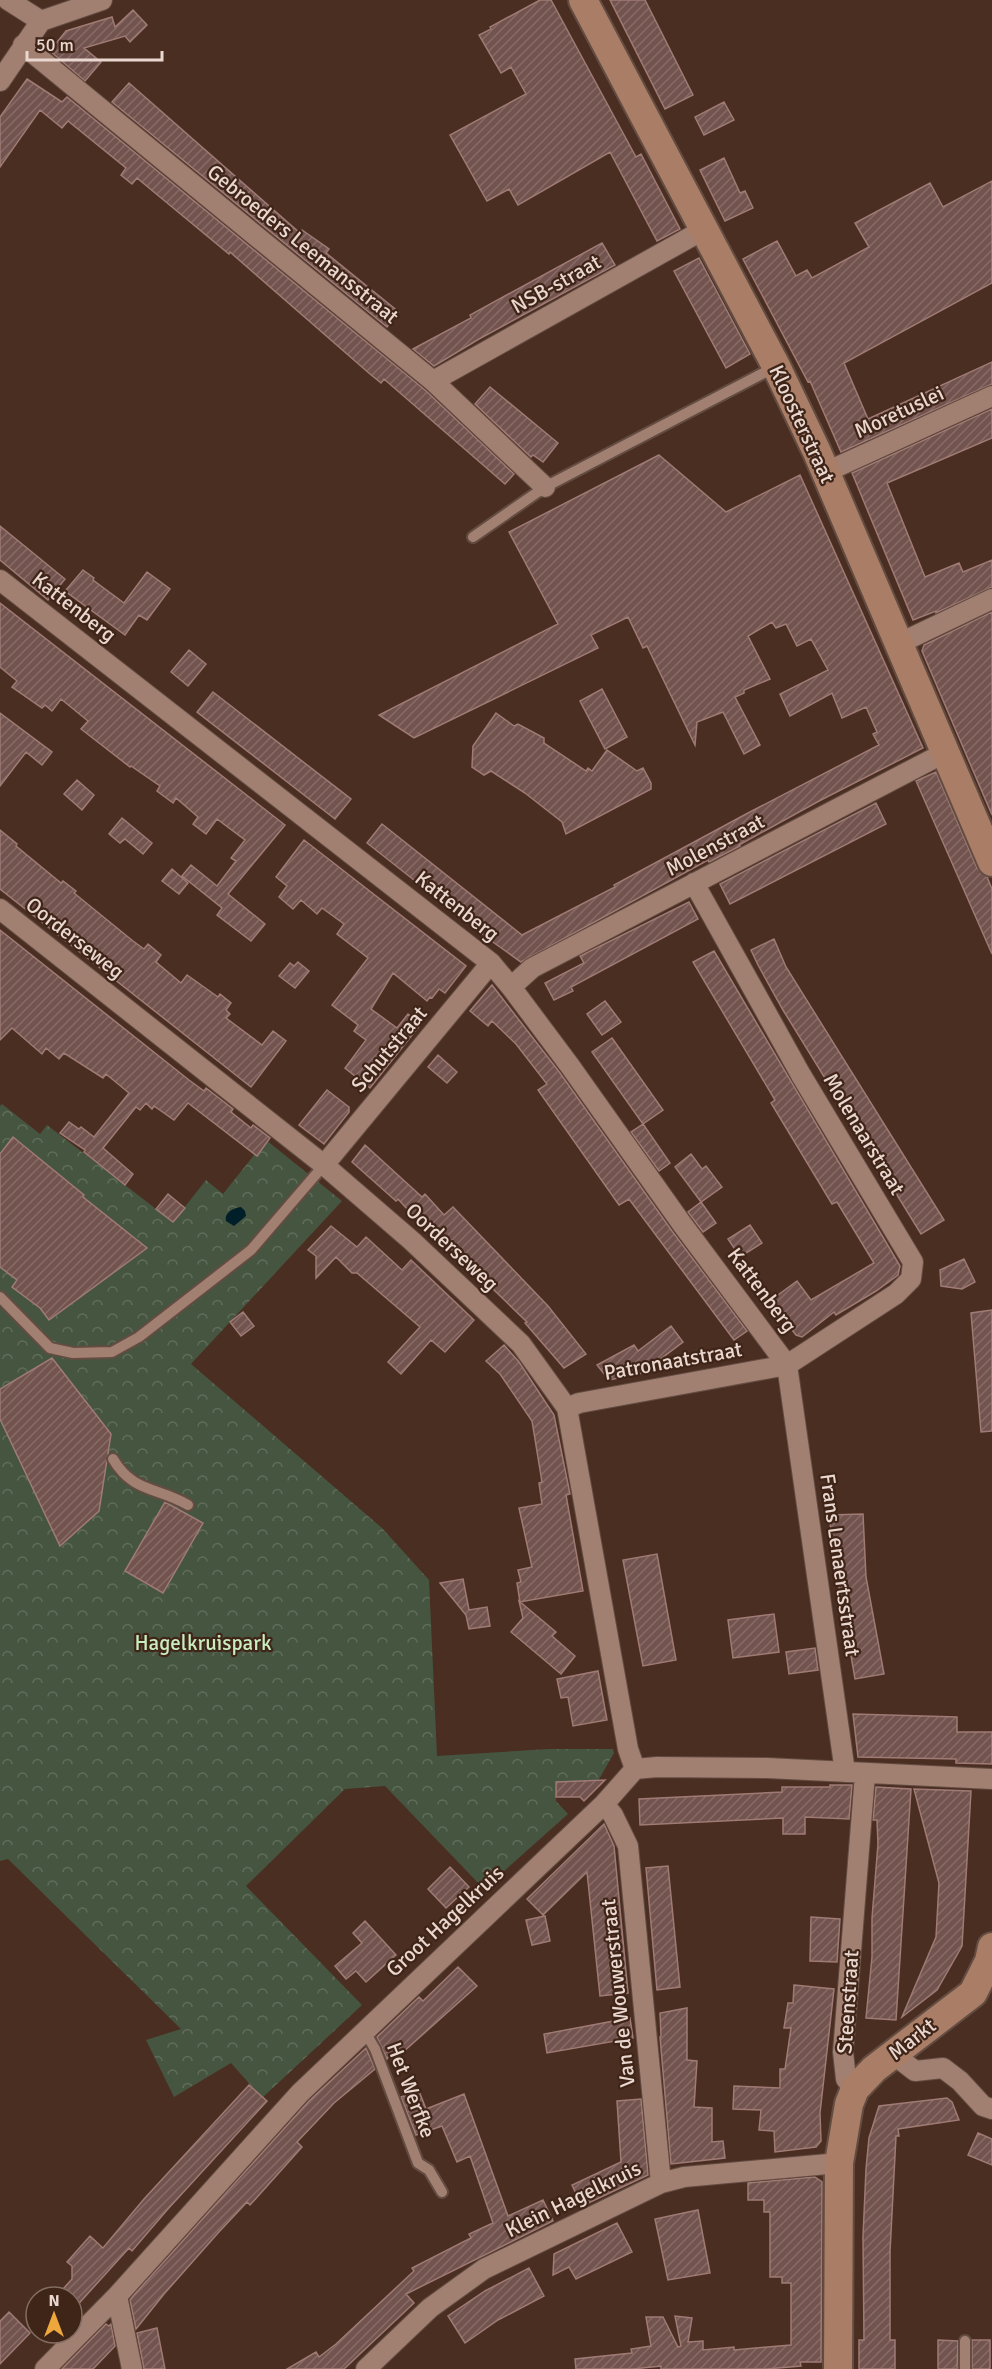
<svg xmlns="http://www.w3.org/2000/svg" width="992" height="2369" viewBox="0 0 992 2369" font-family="Signika,sans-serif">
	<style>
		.park { fill: url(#park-crowns) }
		.water { fill: #001f29 }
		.building { fill: url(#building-hatch); stroke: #a07b75; stroke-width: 1.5 }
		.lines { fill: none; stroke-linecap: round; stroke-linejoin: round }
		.lane-casing { stroke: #634c41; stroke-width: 14 }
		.street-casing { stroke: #634c41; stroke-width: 22 }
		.secondary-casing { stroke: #634c41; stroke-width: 32 }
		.lane { stroke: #a17f71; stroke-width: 10 }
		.street { stroke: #a17f71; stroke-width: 20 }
		.secondary { stroke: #a97d66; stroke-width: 28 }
		.labels { text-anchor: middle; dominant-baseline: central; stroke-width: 4.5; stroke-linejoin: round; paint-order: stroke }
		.street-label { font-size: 21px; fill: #ead7cf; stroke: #3f2418 }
		.park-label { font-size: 21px; fill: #c9edbf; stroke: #3f2418 }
	</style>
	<defs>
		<pattern id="park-crowns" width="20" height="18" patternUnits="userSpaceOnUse" patternTransform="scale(1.5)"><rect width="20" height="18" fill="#455540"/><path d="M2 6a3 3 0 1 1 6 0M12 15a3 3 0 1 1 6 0" fill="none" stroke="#606d5b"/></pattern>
		<pattern id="building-hatch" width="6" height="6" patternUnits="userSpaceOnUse" patternTransform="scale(1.5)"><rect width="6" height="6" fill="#72534e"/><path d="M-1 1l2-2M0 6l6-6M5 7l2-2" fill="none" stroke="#866b66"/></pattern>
	</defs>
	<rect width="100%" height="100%" fill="#4a2e22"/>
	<!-- park -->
	<path class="park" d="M2 1104 40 1134 47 1125 173 1222 206 1180 223 1194 266 1140 342 1201 191 1364 382 1528 429 1580 437 1756 549 1749H613L614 1753 598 1781 555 1782 556 1801 568 1814 484 1889 385 1786 345 1789 246 1886 362 2005 262 2098 231 2063 174 2097 146 2040 181 2029 8 1859 0 1861V1106Z"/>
	<!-- water -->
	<path class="water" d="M241 1207 245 1211 246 1216 234 1226 226 1221C224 1212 234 1208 241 1207Z"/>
	<!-- building -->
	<path class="building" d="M540 0H551L636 157 641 154 680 229 657 241 610 152 518 205 509 189 487 201 450 135 526 94 511 67 501 73 479 35 491 29 490 27Z
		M610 0H645L693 95 665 109Z
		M133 10 147 25 130 42 125 36 84 48 101 62 85 81 50 51 66 31 112 17 115 27Z
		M27 79 62 102 67 97 425 390 514 474 505 484 384 379 381 383 370 374 230 252 229 254 137 178 132 184 121 175 126 168 68 121 62 128 40 110 0 167V117Z
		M129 83 300 233 302 230 329 249 326 253 399 312 387 327 112 102Z
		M724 102 734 120 704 135 695 117Z
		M724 158 740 193 745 191 753 208 725 221 700 170Z
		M992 181V283L844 363 868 419 992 362V384L841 452 810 381 808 382 743 259 777 241 796 276 807 270 812 278 869 247 855 223 930 183 943 207Z
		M602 243 615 265 479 339 434 366 413 349 471 318 470 315Z
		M699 258 750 354 726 368 674 271Z
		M490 387 558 443 543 462 533 455 531 457 475 404Z
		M992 409V438L887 483 925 577 959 563 963 572 992 560V587L936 613V611L913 620 852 473Z
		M659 455 726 512 800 475 923 748 819 801 739 845 740 846 709 862 708 860 521 962 490 940 367 843 382 824 522 935 615 887 614 885 748 813 879 745 873 734 877 732 866 707 842 718 832 693 790 716 780 694 828 670 811 639 797 646 786 624 776 628 772 622 748 636 770 679 744 690V693L735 697 760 745 744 754 723 712 697 722 695 745 647 646 643 648 628 617 591 635 598 648 414 738 379 715 558 624 509 532Z
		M0 526 65 579 48 600 0 560Z
		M83 570 94 578 93 580 124 603 147 572 170 589 147 620 139 615 125 635 65 591Z
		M0 603 285 825 228 894 265 924 251 941 217 915 222 908 182 876 191 865 217 886 236 861 231 858 245 840 217 819 206 834 193 824 198 817 176 798 173 803 157 791 160 786 131 766 130 767 81 729 88 721 61 699 52 711 45 705 42 708 12 687 17 681 0 667Z
		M992 612V815L922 651 924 645Z
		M189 650 206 664 188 686 171 672Z
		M602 689 627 737 605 749 580 701Z
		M213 692 351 799 335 819 197 712Z
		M0 713 52 752 42 765 26 752 0 786Z
		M496 713 514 726 518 724 544 738V743L586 771 588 768 592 771 607 750 637 771 643 768 651 783V789L566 834 562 822 525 793 491 771 484 775 472 767 473 746Z
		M936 772 977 868 987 877 992 889V954L916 781Z
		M77 780 94 795 82 810 64 794Z
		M876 803 886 824 730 904 720 884Z
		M122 818 152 843 143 854 125 839 120 843 109 834Z
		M0 830 17 844 16 846 61 883 63 881 76 891 74 893 133 941 144 949 148 944 161 955 156 962 181 983 187 975 218 997 220 994 231 1003 226 1010 230 1014 226 1018 262 1045 273 1031 286 1041 251 1087 0 889Z
		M304 840 466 966 445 993 439 989 432 998 430 997 427 1001 393 973 371 1009 397 1028 408 1014 421 1024 370 1088 345 1068 366 1040 354 1031 358 1025 332 1005 368 958 337 934 344 924 322 908 317 914 301 900 293 909 279 897 287 886 276 877Z
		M172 869 188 883 179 894 162 881Z
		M689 902 698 919 571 987 573 991 554 1000 545 983 584 963 580 956Z
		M0 930 189 1080 204 1091 206 1088 233 1109 231 1112 251 1128 253 1125 270 1138 257 1156 188 1103 174 1120 154 1106 152 1109 146 1103 140 1110 136 1107 103 1148 133 1174 125 1185 84 1152 85 1150 60 1133 69 1122 79 1129 81 1127 94 1137 129 1093 106 1074 103 1078 64 1053 59 1059 46 1048 42 1054 12 1028 0 1040Z
		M774 939 786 967 944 1220 921 1234 783 1010 758 965 751 950Z
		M714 951 900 1266 898 1275 876 1291 836 1315 834 1312 802 1337 796 1335 770 1301 797 1281 811 1300 874 1263 837 1202 832 1204 771 1103 775 1100 693 962Z
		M298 962 309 971 295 988 279 976 290 963 294 966Z
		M492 985 560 1073 672 1231 747 1331 734 1340 629 1199 619 1205 538 1090 547 1084 516 1044 492 1021 488 1026 470 1011Z
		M605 1001 621 1022 602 1035 587 1014Z
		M612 1038 663 1110 643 1124 670 1163 659 1171 631 1132 643 1124 592 1052Z
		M438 1055 457 1072 447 1083 428 1067Z
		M327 1090 349 1107V1112L324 1144 299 1125Z
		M13 1137 84 1195 83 1197 147 1248 49 1320 40 1308 12 1287 17 1280 0 1267V1154Z
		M365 1145 422 1197 425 1194 444 1215 453 1207 548 1306 586 1354 564 1368 525 1323 527 1322 464 1261 420 1219 418 1221 398 1199 396 1201 352 1162Z
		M691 1154 702 1169 706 1166 722 1187 701 1202 675 1167Z
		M168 1194 185 1208 173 1222 156 1209Z
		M701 1202 716 1223 703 1232 688 1212Z
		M750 1225 762 1243 740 1257 728 1239Z
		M331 1226 357 1247 366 1237 402 1270 411 1260 474 1320 445 1352 431 1340 401 1374 388 1362 420 1327 357 1273H352L336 1257 316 1278V1256L308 1250Z
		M964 1259 975 1282 962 1289 941 1286 940 1270Z
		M992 1310V1431L981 1432 971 1313Z
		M243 1312 254 1326 241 1336 230 1322Z
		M671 1326 683 1342 650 1367 653 1371 609 1380 597 1365 634 1345 638 1351Z
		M504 1345 519 1362 554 1415 570 1494 566 1495 583 1591 520 1602 517 1583 521 1582 518 1570 532 1567 519 1508 542 1504 539 1483 542 1482 532 1421 500 1374 486 1361Z
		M52 1358 111 1434 99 1511 60 1546 0 1419V1389Z
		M165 1502 203 1523 163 1593 125 1571Z
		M863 1514 866 1577 884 1674 855 1679 836 1570 829 1515Z
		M657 1554 676 1660 643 1666 623 1560Z
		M463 1579 469 1610 487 1607 490 1626 469 1629 466 1615 440 1583Z
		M519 1601 556 1632 552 1636 575 1656 561 1674 511 1632 523 1618Z
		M774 1614 779 1652 733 1658 728 1620Z
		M815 1648 818 1670 789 1674 786 1652Z
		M598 1671 607 1720 573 1726 568 1697 561 1698 557 1679Z
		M853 1714 957 1717V1732H992V1764L956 1763V1759L858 1757Z
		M605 1780 584 1801 580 1797H556V1782Z
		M830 1785H852L849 1819 805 1817V1834H783V1818L640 1825 639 1799 782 1792V1787H830Z
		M876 1787 911 1789 896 2020 866 2018 872 1957V1918L878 1844 877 1820H873Z
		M914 1789 971 1791 962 1946 937 1990 902 2017 936 1937 939 1883Z
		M604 1824 614 1846 628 1993 600 1996 587 1872 543 1915 527 1899Z
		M668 1866 680 1987 657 1990 646 1868Z
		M450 1867 469 1887 446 1908 428 1889Z
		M545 1916 550 1941 532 1945 526 1920Z
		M811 1917 840 1919 837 1962 810 1961Z
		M365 1921 396 1955 366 1982 356 1971 346 1979 335 1966 362 1943 353 1933Z
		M458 1967 477 1986 393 2061 389 2056 387 2059 377 2037 419 1997 423 2001Z
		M794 1985 834 1989 820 2113 821 2141 816 2147 775 2152 774 2131 759 2130 761 2110 733 2109 734 2086 780 2088V2069H785L791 2028H784L788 2003H793Z
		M687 2008V2060L697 2061 694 2107 712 2108V2142L723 2141 725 2158 671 2164 660 2037 661 2036 660 2013Z
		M630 2018 633 2038 547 2053 544 2034Z
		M366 2048 375 2069 334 2103 297 2142 302 2147 250 2205 247 2202 218 2233 164 2294 136 2329 130 2300 133 2296 309 2101Z
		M249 2085 267 2101 167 2210 132 2251 129 2248 72 2311V2297H56L72 2279V2266L67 2262 90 2236 103 2248 144 2199Z
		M419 2091 426 2109 464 2094 508 2216 543 2200 553 2221 406 2294 414 2303 344 2369H287L316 2352 319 2357 336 2344 414 2271 412 2268 471 2238 469 2234 493 2223 470 2156 457 2162 442 2126 416 2135 401 2097Z
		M947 2098 952 2102 959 2120 898 2129 899 2136H896L890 2252V2340H895V2369H859V2340H864L863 2237 866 2169 869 2138 879 2106Z
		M641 2099 648 2175 582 2206 572 2185 621 2162 617 2101Z
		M978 2133 992 2139V2165L968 2155Z
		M815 2177 822 2182 821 2362H800L801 2366 767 2369H661V2366L633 2369H576L575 2359 632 2353 631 2349 651 2346 646 2317H663L678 2347 681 2346 675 2316 692 2318 688 2342 703 2341V2350L734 2347V2350L791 2345V2283H782V2277H770V2212H764V2200H748V2183Z
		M698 2210 710 2273 668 2280 655 2219Z
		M617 2223 632 2252 576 2279 569 2267 553 2275 554 2254Z
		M529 2268 544 2296 498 2320 465 2343 448 2316 485 2291Z
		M9 2312 30 2333 0 2364V2321Z
		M106 2324 109 2326 111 2324 115 2346 93 2369H62Z
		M157 2328 165 2369H144L137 2333Z
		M938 2340 958 2341 957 2369H938Z
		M972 2340H990V2369H972Z"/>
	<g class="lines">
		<defs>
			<path id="lane" d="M473 537 545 487 775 367
				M0 1297 50 1348 73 1353 112 1352 139 1337 251 1250 324 1165
				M113 1459C133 1493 158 1487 188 1505
				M364 2030 375 2049 418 2163 429 2170 442 2192
				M965 2341V2369"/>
			<path id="street" d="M8 0 41 21
				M41 21 102 0
				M23 45 433 381 545 487
				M0 81 41 21
				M433 381 703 230
				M826 472 992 396
				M0 580 491 963 511 987 570 1066 682 1224 787 1365 845 1772
				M898 644 992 599
				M0 909 324 1165 412 1241 521 1344 567 1408 628 1749 635 1769
				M511 987 532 968 946 752
				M324 1165 491 963
				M567 1408 579 1403 787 1365 896 1294 911 1279 913 1262 801 1075 694 883
				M604 1804 613 1815 628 1846 661 2183
				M893 2054 915 2071 943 2068 960 2081 983 2106 992 2109
				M855 2089 846 2079 843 2052 865 1774
				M117 2296 132 2369
				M45 2369 117 2296 300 2093 604 1804 635 1769 657 1767 767 1768 992 1779
				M366 2369 430 2308 484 2269 661 2183 684 2177 839 2163"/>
			<path id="secondary" d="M583 0 776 366 817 452 992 862
				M838 2369 839 2163 849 2104 855 2089 874 2069 973 1993 989 1961 992 1947"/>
		</defs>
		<!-- lane casing -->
		<use href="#lane" class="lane-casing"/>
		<!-- street casing -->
		<use href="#street" class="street-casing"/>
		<!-- secondary casing -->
		<use href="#secondary" class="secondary-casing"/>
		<!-- lane -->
		<use href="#lane" class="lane"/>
		<!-- street -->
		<use href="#street" class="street"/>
		<!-- secondary -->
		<use href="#secondary" class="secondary"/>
	</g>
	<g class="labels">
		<!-- street labels -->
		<g class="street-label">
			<text transform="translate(303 244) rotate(39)">Gebroeders Leemansstraat</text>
			<text transform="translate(556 284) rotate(-29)">NSB-straat</text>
			<text transform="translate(899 412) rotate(-25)">Moretuslei</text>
			<text transform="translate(802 424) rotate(65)">Kloosterstraat</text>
			<text transform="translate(74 607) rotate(38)">Kattenberg</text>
			<text transform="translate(715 845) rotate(-28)">Molenstraat</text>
			<text transform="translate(457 906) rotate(38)">Kattenberg</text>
			<text transform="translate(75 938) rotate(38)">Oorderseweg</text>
			<text transform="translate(389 1049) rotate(-50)">Schutstraat</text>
			<text transform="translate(864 1134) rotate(59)">Molenaarstraat</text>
			<text transform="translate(452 1247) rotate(43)">Oorderseweg</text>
			<text transform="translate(762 1290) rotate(53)">Kattenberg</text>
			<text transform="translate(673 1361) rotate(-10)">Patronaatstraat</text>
			<text transform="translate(840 1565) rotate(82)">Frans Lenaertsstraat</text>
			<text transform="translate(445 1921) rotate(-43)">Groot Hagelkruis</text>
			<text transform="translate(618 1993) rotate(-96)">Van de Wouwerstraat</text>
			<text transform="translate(848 2002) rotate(-86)">Steenstraat</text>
			<text transform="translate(912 2039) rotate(-38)">Markt</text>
			<text transform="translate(411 2090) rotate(69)">Het Werfke</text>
			<text transform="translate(573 2199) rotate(-26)">Klein Hagelkruis</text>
		</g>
		<!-- park labels -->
		<g class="park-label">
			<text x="203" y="1643">Hagelkruispark</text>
		</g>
	</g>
	<!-- north arrow -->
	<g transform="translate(54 2315)"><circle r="28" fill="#3f2418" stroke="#836c61" stroke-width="1.5"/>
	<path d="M0-4.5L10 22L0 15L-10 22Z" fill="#eea73d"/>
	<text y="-9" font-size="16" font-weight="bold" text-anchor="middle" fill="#ead7cf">N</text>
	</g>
	<!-- scale -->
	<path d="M27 51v9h135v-9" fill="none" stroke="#ead7cf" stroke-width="3"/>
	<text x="36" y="51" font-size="18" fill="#ead7cf" stroke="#3f2418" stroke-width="4.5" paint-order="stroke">50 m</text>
</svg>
